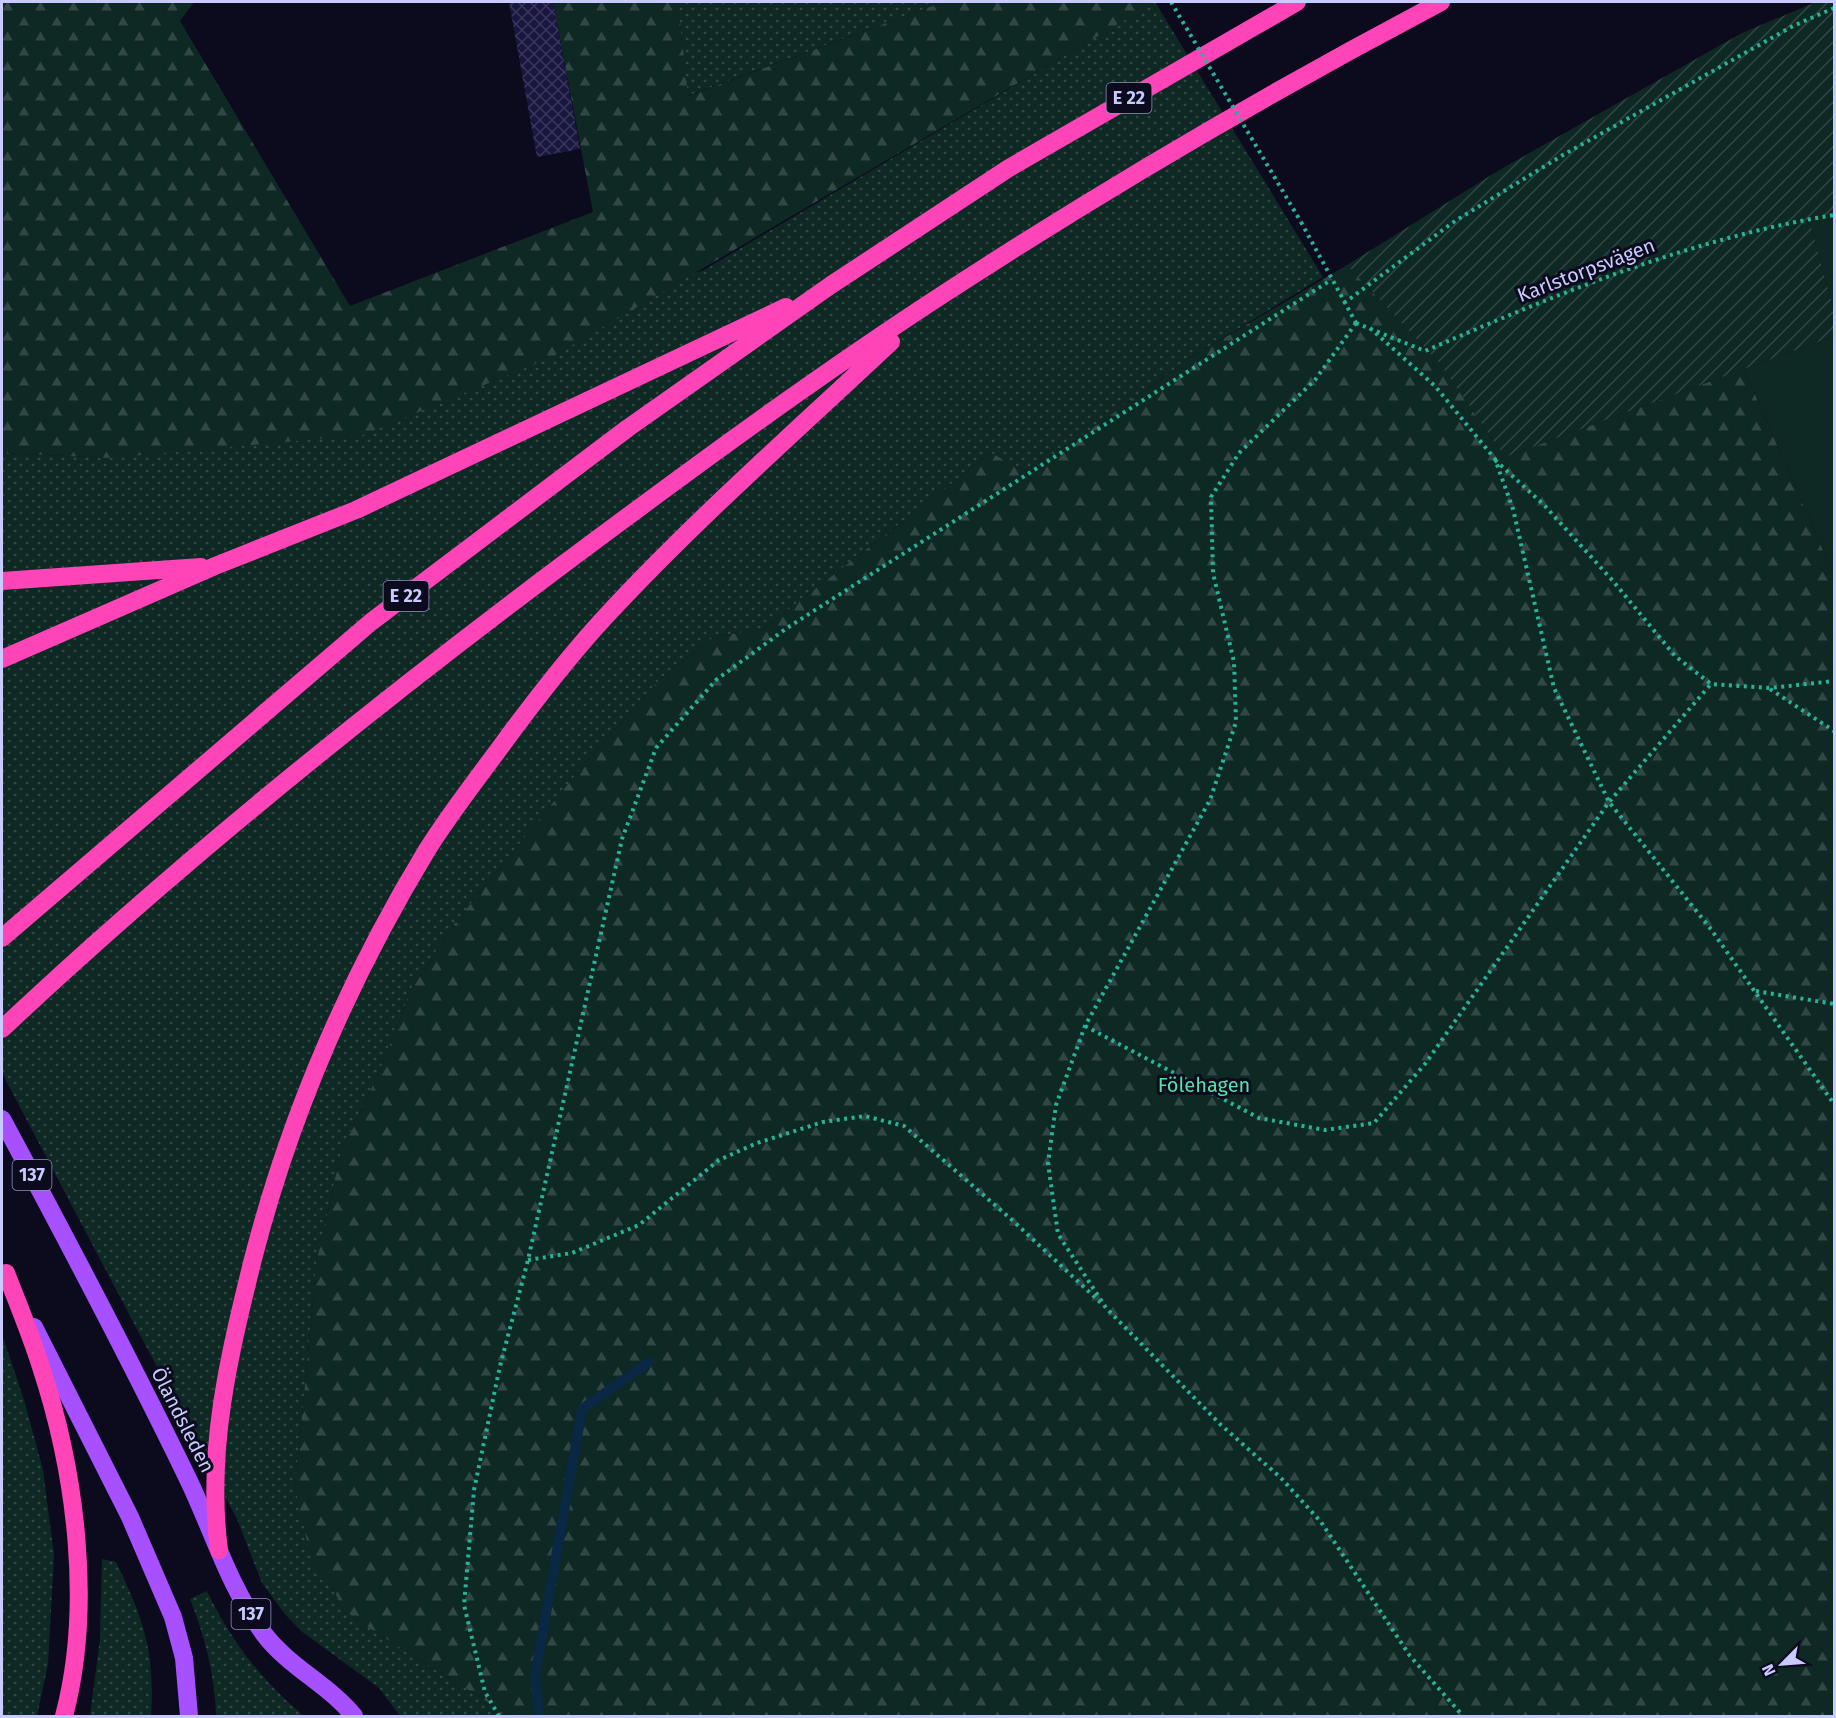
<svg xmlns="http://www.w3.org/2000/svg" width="1836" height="1718" viewBox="0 0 1836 1718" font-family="'Fira Sans',sans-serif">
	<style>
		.grass { fill: url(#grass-dots) }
		.forest { fill: url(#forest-firs) }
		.park { fill: #0e2924 }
		.garden { fill: url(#garden-furrows) }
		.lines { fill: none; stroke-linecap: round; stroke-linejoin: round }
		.stream { stroke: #0a2844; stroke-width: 10 }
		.building { fill: url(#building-cross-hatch) }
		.path { stroke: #28b398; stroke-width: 4; stroke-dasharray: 3 4.5; stroke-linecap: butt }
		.major { stroke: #a650ff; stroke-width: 18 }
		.highway { stroke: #ff44b7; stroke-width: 18 }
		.path-bridge { stroke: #28b398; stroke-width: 4; stroke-dasharray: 3 4.5; stroke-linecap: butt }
		.labels { text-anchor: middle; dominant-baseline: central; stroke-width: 6; stroke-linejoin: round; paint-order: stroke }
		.shield { fill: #0c0b1e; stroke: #9091bc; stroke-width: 1.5 }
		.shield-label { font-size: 18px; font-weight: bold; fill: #c9caff }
		.street-label { font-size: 20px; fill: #c9caff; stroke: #0c0b1e }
		.park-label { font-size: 20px; fill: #51e3aa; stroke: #0c0b1e }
	</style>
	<defs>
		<pattern id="grass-dots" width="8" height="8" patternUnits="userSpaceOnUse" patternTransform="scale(1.5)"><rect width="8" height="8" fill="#0e2924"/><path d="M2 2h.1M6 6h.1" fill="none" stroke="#304745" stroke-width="1.8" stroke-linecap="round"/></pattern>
		<pattern id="forest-firs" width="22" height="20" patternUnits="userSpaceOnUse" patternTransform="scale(1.5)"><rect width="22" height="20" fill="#0e2924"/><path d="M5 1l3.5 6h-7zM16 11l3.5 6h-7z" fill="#304745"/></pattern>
		<pattern id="garden-furrows" width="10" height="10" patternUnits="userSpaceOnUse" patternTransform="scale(1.5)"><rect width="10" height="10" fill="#0e2924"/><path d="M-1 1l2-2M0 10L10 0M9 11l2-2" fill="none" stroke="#304745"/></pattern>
		<pattern id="building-cross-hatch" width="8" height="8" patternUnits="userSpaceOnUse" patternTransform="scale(1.5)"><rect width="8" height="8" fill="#191740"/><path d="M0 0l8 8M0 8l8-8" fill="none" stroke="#39375d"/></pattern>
	</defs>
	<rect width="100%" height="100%" fill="#0c0b1e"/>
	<!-- grass -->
	<path class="grass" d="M678 2H943L687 96Z
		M1155 2 1323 277 1187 360 1030 473 991 453 762 630 715 636 659 680 586 762 455 923 412 987 380 1070 341 1152 317 1259 295 1488 353 1618 510 1716H400L379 1688 301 1631 284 1613 262 1583 237 1519 2 1073V453L109 458 704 270Z
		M2 1334 24 1400 43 1470 54 1555 48 1664 37 1716H2Z
		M102 1559 116 1562C144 1620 155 1651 151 1716H90L100 1639Z
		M207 1591C231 1641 261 1680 304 1716H216C215 1675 205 1637 190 1599Z"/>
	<!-- forest -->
	<path class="forest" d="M2 2H194L180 21 350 306 593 212 553 2H678L688 96 943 2H1156L552 357 363 435 108 458 2 453Z
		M1347 265 1440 364 1505 457 1744 369 1834 575V1716H510L353 1618 312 1563 295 1488 317 1259 341 1152 380 1070 412 987 455 923 586 762 659 680 715 636 762 630 991 453 1030 473 1187 360Z"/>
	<!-- park -->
	<path class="park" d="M1834 215V311L1809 219Z
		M1834 336V575L1744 369Z"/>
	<!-- garden -->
	<path class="garden" d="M1816 2H1834V215L1809 219 1834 311V336L1505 457 1440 364 1347 265 1501 169 1742 33Z"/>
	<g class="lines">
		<!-- stream -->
		<path class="stream" d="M539 1716 535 1676 582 1409 649 1362"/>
	</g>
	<!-- building -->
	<path class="building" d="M509 2H553L580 149 537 157Z"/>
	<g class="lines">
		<!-- path -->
		<path class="path" d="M1301 222 1356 323
			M1344 303 1455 221 1563 155 1793 26 1834 8
			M1356 323 1315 380 1239 453 1211 497 1213 573 1234 662 1236 722 1210 800 1085 1026 1056 1105 1048 1163 1058 1234 1106 1308 1221 1425 1281 1478 1321 1522 1410 1656 1463 1716
			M1356 323 1425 351C1557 294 1692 238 1834 215
			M1370 328 1435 386 1495 459 1513 509 1554 688 1609 802 1710 928 1834 1104
			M1495 460 1544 505 1613 581 1675 656 1711 684 1770 688 1834 681
			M1770 689 1834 731
			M1756 991 1834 1004
			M1085 1026 1259 1118 1325 1130 1374 1123 1425 1064 1609 802 1711 684
			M528 1260 572 1253 639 1225 719 1160 757 1143 823 1122 865 1116 904 1126 1011 1219 1101 1303
			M499 1716 485 1692 464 1605 474 1490 500 1366 528 1260 622 839 656 748 716 680 787 628 1331 280"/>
		<!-- major -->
		<path class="major" d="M2 1119C66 1238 129 1357 188 1479 213 1531 229 1587 264 1634 289 1667 329 1685 354 1716
			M34 1327 130 1517 173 1617 184 1658 189 1716"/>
		<!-- highway -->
		<path class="highway" d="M2 581 201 567
			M2 659 215 566 356 510 786 307
			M2 938 371 622 628 428 831 285 1009 168 1297 2
			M2 1029C176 865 365 713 557 569 683 475 810 381 942 295 1103 190 1270 92 1441 2
			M6 1273C18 1304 31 1335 41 1367 76 1473 93 1607 64 1716
			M219 1550C206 1450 229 1356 253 1259 290 1115 350 977 427 850 450 813 477 779 502 745 535 700 569 656 606 616 696 519 795 432 891 342"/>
		<!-- path-bridge -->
		<path class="path-bridge" d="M1171 2 1301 222"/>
	</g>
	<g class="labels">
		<!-- shield labels -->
		<g class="shield">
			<rect x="1106.5" y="83" width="45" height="30" rx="4.5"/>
			<rect x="383.5" y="581" width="45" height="30" rx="4.5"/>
			<rect x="12.5" y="1160" width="39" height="30" rx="4.5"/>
			<rect x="231.5" y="1599" width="39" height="30" rx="4.5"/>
		</g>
		<g class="shield-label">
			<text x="1129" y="98">E 22</text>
			<text x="406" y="596">E 22</text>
			<text x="32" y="1175">137</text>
			<text x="251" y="1614">137</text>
		</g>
		<!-- street labels -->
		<g class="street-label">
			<text transform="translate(1586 270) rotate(-21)">Karlstorpsvägen</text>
			<text transform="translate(183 1420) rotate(63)">Ölandsleden</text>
		</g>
		<!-- park labels -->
		<g class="park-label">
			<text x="1204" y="1085">Fölehagen</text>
		</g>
	</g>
	<!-- border -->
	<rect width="1836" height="1718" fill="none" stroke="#c9caff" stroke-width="6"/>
	<!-- north arrow -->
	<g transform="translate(1782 1664) rotate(245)" stroke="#0c0b1e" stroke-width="4.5" paint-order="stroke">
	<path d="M0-4.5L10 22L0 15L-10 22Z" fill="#c9caff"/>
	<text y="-9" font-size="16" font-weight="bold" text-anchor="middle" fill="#c9caff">N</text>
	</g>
</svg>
